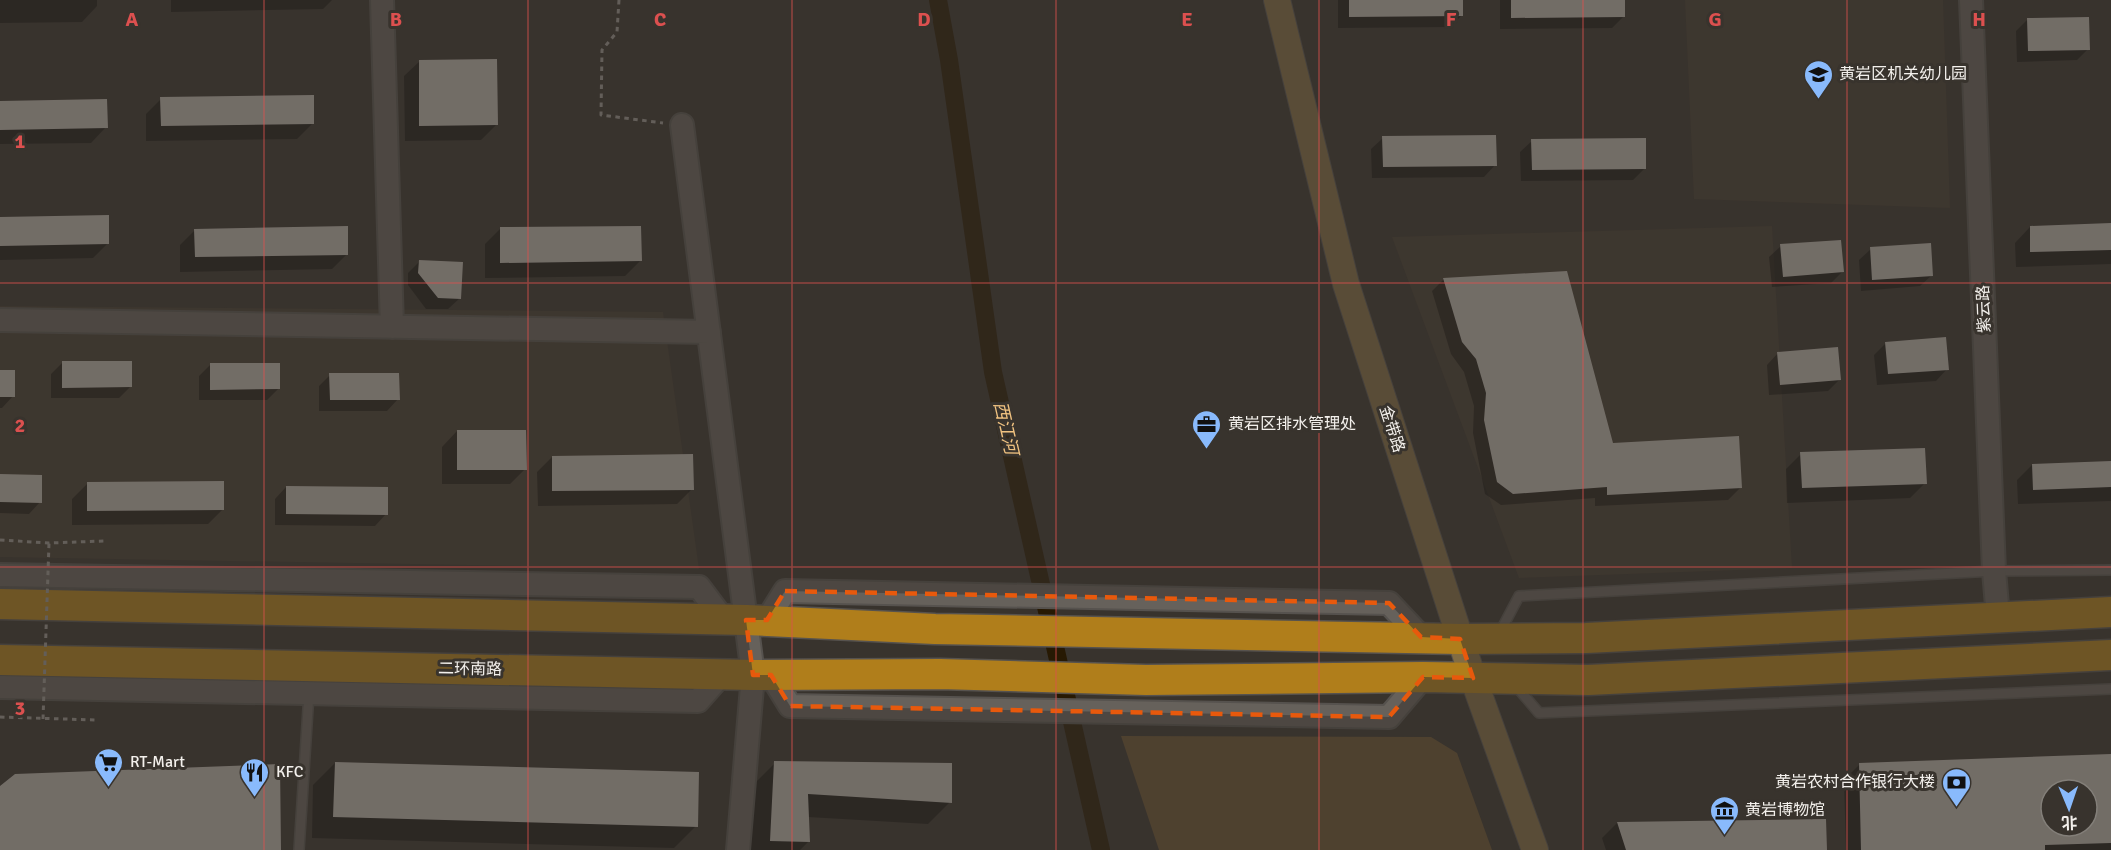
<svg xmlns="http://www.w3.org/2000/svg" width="2111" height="850" viewBox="0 0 2111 850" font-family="Signika,'Noto Sans SC',sans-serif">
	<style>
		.built { fill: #443c31 }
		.green { fill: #695332 }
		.shadow { fill: #0007; fill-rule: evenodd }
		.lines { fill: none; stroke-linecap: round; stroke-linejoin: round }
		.canal { stroke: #271903; stroke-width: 18 }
		.building { fill: #b9b3ac; fill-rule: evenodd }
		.service-casing { stroke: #56524e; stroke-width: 12 }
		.tertiary-casing { stroke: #56524e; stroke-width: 26 }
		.secondary-casing { stroke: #56524e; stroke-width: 28 }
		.trunk-casing { stroke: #56524e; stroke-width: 33 }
		.path { stroke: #97938e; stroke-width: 3; stroke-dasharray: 4.5 4.5; stroke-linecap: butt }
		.service { stroke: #66615b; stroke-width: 9 }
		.tertiary { stroke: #66615b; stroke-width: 22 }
		.secondary { stroke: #826c43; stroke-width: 26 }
		.trunk { stroke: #b07e1b; stroke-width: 30 }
		.path-bridge { stroke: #97938e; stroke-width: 3; stroke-dasharray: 4.5 4.5; stroke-linecap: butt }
		.marked { fill: none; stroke: #e8590c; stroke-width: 4.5; stroke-dasharray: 12 8; stroke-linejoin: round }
		.grid { fill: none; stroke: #dc504f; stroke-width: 1.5; stroke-opacity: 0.55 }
		.labels { text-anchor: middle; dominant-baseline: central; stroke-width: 6; stroke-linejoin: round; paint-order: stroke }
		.poi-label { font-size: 16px; fill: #f3f0ec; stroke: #38332d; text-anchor: start }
		.street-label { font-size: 16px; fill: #f3f0ec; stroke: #38332d }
		.water-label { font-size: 18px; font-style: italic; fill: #f0c280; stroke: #38332d }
		.grid-label { font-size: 20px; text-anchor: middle; font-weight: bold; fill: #dc504f; stroke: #38332d; stroke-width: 6; stroke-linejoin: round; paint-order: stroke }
	</style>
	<rect width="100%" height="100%" fill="#38332d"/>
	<!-- built -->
	<path class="built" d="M1685 0H1943L1950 208 1694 199Z
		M1772 226 1792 568 1519 578 1392 237Z
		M0 306 663 312 699 569 0 557Z"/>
	<!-- green -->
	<path class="green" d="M1121 736 1431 737 1457 753 1492 850H1159Z"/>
	<!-- shadow -->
	<path class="shadow" d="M0 0H97V6L82 22 0 23Z
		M171 0H332L323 9 171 12Z
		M1338 0H1462V15L1450 27 1338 28Z
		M1500 0H1624V16L1612 28 1500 29Z
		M2028 19 2088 49 2077 60 2017 62 2016 31Z
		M420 61 496 125 481 140 405 141 404 76Z
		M161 99 313 123 297 139 146 141V114Z
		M0 102 106 127 91 143 0 144Z
		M1383 138 1495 165 1484 177 1372 178 1371 149Z
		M1532 141 1645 168 1633 180 1521 181 1520 152Z
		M0 218 108 243 93 258 0 260Z
		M2111 225V264L2016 267 2015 243 2030 227Z
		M500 229 640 261 625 276 485 278V244Z
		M195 230 347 254 332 269 180 272V245Z
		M1781 246 1842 272 1831 283 1772 287 1769 257Z
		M1871 249 1932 275 1920 286 1861 291 1859 260Z
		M419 262 460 298 448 309H426L408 285V273Z
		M1444 279 1612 444 1740 488 1728 500 1595 506V498L1501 505 1485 494 1473 433 1474 406 1464 372 1451 354 1432 291Z
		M1886 343 1947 369 1936 381 1877 385 1874 355Z
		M1778 353 1839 380 1828 391 1769 395 1767 365Z
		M63 362 130 387 119 398H51V374Z
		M211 364 278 389 267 400H199V376Z
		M0 372 13 396 2 408H0Z
		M330 375 398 399 387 411H319V386Z
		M457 431 525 469 510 484H442V447Z
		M1801 454 1925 483 1910 498 1787 503 1786 469Z
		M552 457 692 489 677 504 538 506 537 472Z
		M2111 463V501L2018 504 2017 480 2032 465Z
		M0 476 40 502 29 514 0 513Z
		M87 484 223 509 208 524 72 525V499Z
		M286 487 386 514 375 526 275 525V499Z
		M2111 756V850H1846L1844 780 1859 765ZM2051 790H2087V826H2051Z
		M335 763 696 826 674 848 312 838 313 785Z
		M775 763 950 802 928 824 808 817 809 841 800 850H750L753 785Z
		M1825 820V850H1606L1602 838 1617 823Z"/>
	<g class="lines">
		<!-- canal -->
		<path class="canal" d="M938 0 949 60 993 372 1101 850"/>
	</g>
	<!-- building -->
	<path class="building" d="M1349 0H1463V16L1349 17Z
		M1511 0H1625V17L1511 18Z
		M2089 17 2090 50 2028 51 2027 18Z
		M497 59 498 125 419 126V60Z
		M314 95V124L161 126 160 97Z
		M107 99 108 128 0 130V101Z
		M1496 135 1497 166 1383 167 1382 136Z
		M1646 138V169L1532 170 1531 139Z
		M109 215V244L0 246V217Z
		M2111 223V250L2030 252V226Z
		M348 226V255L195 257 194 229Z
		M641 226 642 261 500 263V227Z
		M1841 240 1844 272 1783 277 1780 244Z
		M1931 243 1933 276 1872 280 1870 247Z
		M419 260 463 262 461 299 438 298 418 273Z
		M1567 271 1613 443 1739 436 1742 488 1607 495V487L1513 494 1497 482 1484 420 1486 393 1476 359 1462 342 1443 278Z
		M1946 337 1949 370 1888 374 1885 342Z
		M1838 347 1841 380 1780 385 1777 352Z
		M62 361H132V387L62 388Z
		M210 363H280V389L210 390Z
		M0 370H15V397H0Z
		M329 373H399L400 400H330Z
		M457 430H526L527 470H457Z
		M1925 448 1927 484 1802 488 1800 452Z
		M693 454 694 490 552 491V456Z
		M2111 461V487L2033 490 2032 464Z
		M0 474 42 475V503L0 502Z
		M224 481V510L87 511V482Z
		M286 486 388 487V515L286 514Z
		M2111 754V843L2045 845V850H1861L1859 763ZM2051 790H2087V826H2051Z
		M774 761 952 763V803L808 794 810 842 770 841Z
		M335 762 699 772 698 827 333 817Z
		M280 764 281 850H0V786L15 774Z
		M1826 819 1827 850H1626L1617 822Z"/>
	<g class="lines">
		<defs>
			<path id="service" d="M1500 632 1519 596 1994 571 2111 570
				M1515 685 1539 713 2111 689
				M299 850 309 693"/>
			<path id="tertiary" d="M382 0 392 327
				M1971 0 1994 571 1998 617
				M682 125 753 675 738 850
				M0 320 709 332
				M0 575 699 587 723 619
				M767 620 785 591 1389 603 1421 637
				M771 675 790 706 1389 717 1423 677
				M0 687 698 701 721 675"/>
			<path id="secondary" d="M1277 0 1346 284 1473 678 1535 850"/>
			<path id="trunk" d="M0 604 746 620 935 629 1460 639 1586 638 2111 612
				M0 660 753 675 940 674 1146 680 1423 677 1588 680 2111 655"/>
		</defs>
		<!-- service casing -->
		<use href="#service" class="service-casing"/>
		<!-- tertiary casing -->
		<use href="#tertiary" class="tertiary-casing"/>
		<!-- secondary casing -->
		<use href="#secondary" class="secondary-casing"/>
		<!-- trunk casing -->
		<use href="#trunk" class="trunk-casing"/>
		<!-- path -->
		<path class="path" d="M619 0 617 32 602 50 601 115 663 123
			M0 540 49 543 104 541
			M0 717 96 720"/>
		<!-- service -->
		<use href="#service" class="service"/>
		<!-- tertiary -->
		<use href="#tertiary" class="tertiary"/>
		<!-- secondary -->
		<use href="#secondary" class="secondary"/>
		<!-- trunk -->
		<use href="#trunk" class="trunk"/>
		<!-- path-bridge -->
		<path class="path-bridge" d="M43 719 49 543"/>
	</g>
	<!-- marked area -->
	<path d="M0 0H2111V850H0ZM785 591 1389 603 1421 637 1460 639 1473 678 1423 677 1389 717 790 706 771 675H753L746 620H767Z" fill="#38332d" fill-opacity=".55" fill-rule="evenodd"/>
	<path class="marked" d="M785 591 1389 603 1421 637 1460 639 1473 678 1423 677 1389 717 790 706 771 675H753L746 620H767Z"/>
	<!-- grid -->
	<path class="grid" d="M264 0V850M528 0V850M792 0V850M1056 0V850M1319 0V850M1583 0V850M1847 0V850M0 283H2111M0 567H2111"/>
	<!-- icons -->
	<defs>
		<symbol id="school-pin" viewBox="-11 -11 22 30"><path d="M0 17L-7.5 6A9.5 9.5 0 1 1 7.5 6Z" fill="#89bafc" stroke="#38332d"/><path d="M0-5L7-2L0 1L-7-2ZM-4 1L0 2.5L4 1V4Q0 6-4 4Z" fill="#111"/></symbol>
		<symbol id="office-pin" viewBox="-11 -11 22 30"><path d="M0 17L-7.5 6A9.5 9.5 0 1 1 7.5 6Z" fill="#89bafc" stroke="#38332d"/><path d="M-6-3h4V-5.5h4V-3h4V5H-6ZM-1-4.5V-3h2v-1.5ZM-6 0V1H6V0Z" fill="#111"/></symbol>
		<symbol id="supermarket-pin" viewBox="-11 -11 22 30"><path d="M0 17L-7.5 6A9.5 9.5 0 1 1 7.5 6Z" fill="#89bafc" stroke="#38332d"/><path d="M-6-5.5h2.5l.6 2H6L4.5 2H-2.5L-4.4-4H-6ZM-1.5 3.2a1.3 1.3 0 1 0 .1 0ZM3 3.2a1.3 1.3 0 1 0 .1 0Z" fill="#111"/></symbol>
		<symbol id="restaurant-pin" viewBox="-11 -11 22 30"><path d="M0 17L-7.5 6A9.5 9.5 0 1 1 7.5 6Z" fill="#89bafc" stroke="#38332d"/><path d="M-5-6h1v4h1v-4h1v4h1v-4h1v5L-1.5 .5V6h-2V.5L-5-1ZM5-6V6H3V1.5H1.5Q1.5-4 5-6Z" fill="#111"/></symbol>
		<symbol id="bank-pin" viewBox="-11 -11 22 30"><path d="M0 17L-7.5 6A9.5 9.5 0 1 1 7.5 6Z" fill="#89bafc" stroke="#38332d"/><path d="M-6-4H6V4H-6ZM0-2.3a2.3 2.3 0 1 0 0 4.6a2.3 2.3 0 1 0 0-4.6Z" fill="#111"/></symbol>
		<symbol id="museum-pin" viewBox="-11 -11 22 30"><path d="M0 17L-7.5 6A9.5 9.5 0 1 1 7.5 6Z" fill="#89bafc" stroke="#38332d"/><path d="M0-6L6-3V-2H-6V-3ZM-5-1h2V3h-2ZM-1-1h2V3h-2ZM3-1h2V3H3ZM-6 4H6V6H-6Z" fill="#111"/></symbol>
	</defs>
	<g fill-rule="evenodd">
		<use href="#school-pin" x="1802" y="58" width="33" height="45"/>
		<use href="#office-pin" x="1190" y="408" width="33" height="45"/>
		<use href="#supermarket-pin" x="92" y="746" width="33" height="45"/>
		<use href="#restaurant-pin" x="238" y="756" width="33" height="45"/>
		<use href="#bank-pin" x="1940" y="766" width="33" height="45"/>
		<use href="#museum-pin" x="1708" y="794" width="33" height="45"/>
	</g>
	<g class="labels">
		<!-- poi labels -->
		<g class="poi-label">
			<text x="1839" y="74">黄岩区机关幼儿园</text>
			<text x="1228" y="424">黄岩区排水管理处</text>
			<text x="130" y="762">RT-Mart</text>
			<text x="276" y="772">KFC</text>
			<text x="1935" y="782" text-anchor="end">黄岩农村合作银行大楼</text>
			<text x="1745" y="810">黄岩博物馆</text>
		</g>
		<!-- street labels -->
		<g class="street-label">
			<text transform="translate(1984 309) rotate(-92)">紫云路</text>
			<text transform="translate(1392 429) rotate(72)">金带路</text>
			<text transform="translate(470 669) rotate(1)">二环南路</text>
		</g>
		<!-- water labels -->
		<g class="water-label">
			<text transform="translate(1006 428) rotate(77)">西江河</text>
		</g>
	</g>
	<g class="grid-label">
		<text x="132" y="26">A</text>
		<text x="396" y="26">B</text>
		<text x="660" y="26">C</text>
		<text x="924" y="26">D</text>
		<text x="1187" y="26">E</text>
		<text x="1451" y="26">F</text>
		<text x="1715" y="26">G</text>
		<text x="1979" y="26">H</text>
		<text x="20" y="148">1</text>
		<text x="20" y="432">2</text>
		<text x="20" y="715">3</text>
	</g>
	<!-- north arrow -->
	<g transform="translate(2069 808) rotate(178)"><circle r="28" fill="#38332d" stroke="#837f79" stroke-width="1.5"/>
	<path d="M0-4.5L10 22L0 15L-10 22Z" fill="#89bafc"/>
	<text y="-9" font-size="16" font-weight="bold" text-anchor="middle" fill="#f3f0ec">北</text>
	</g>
</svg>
